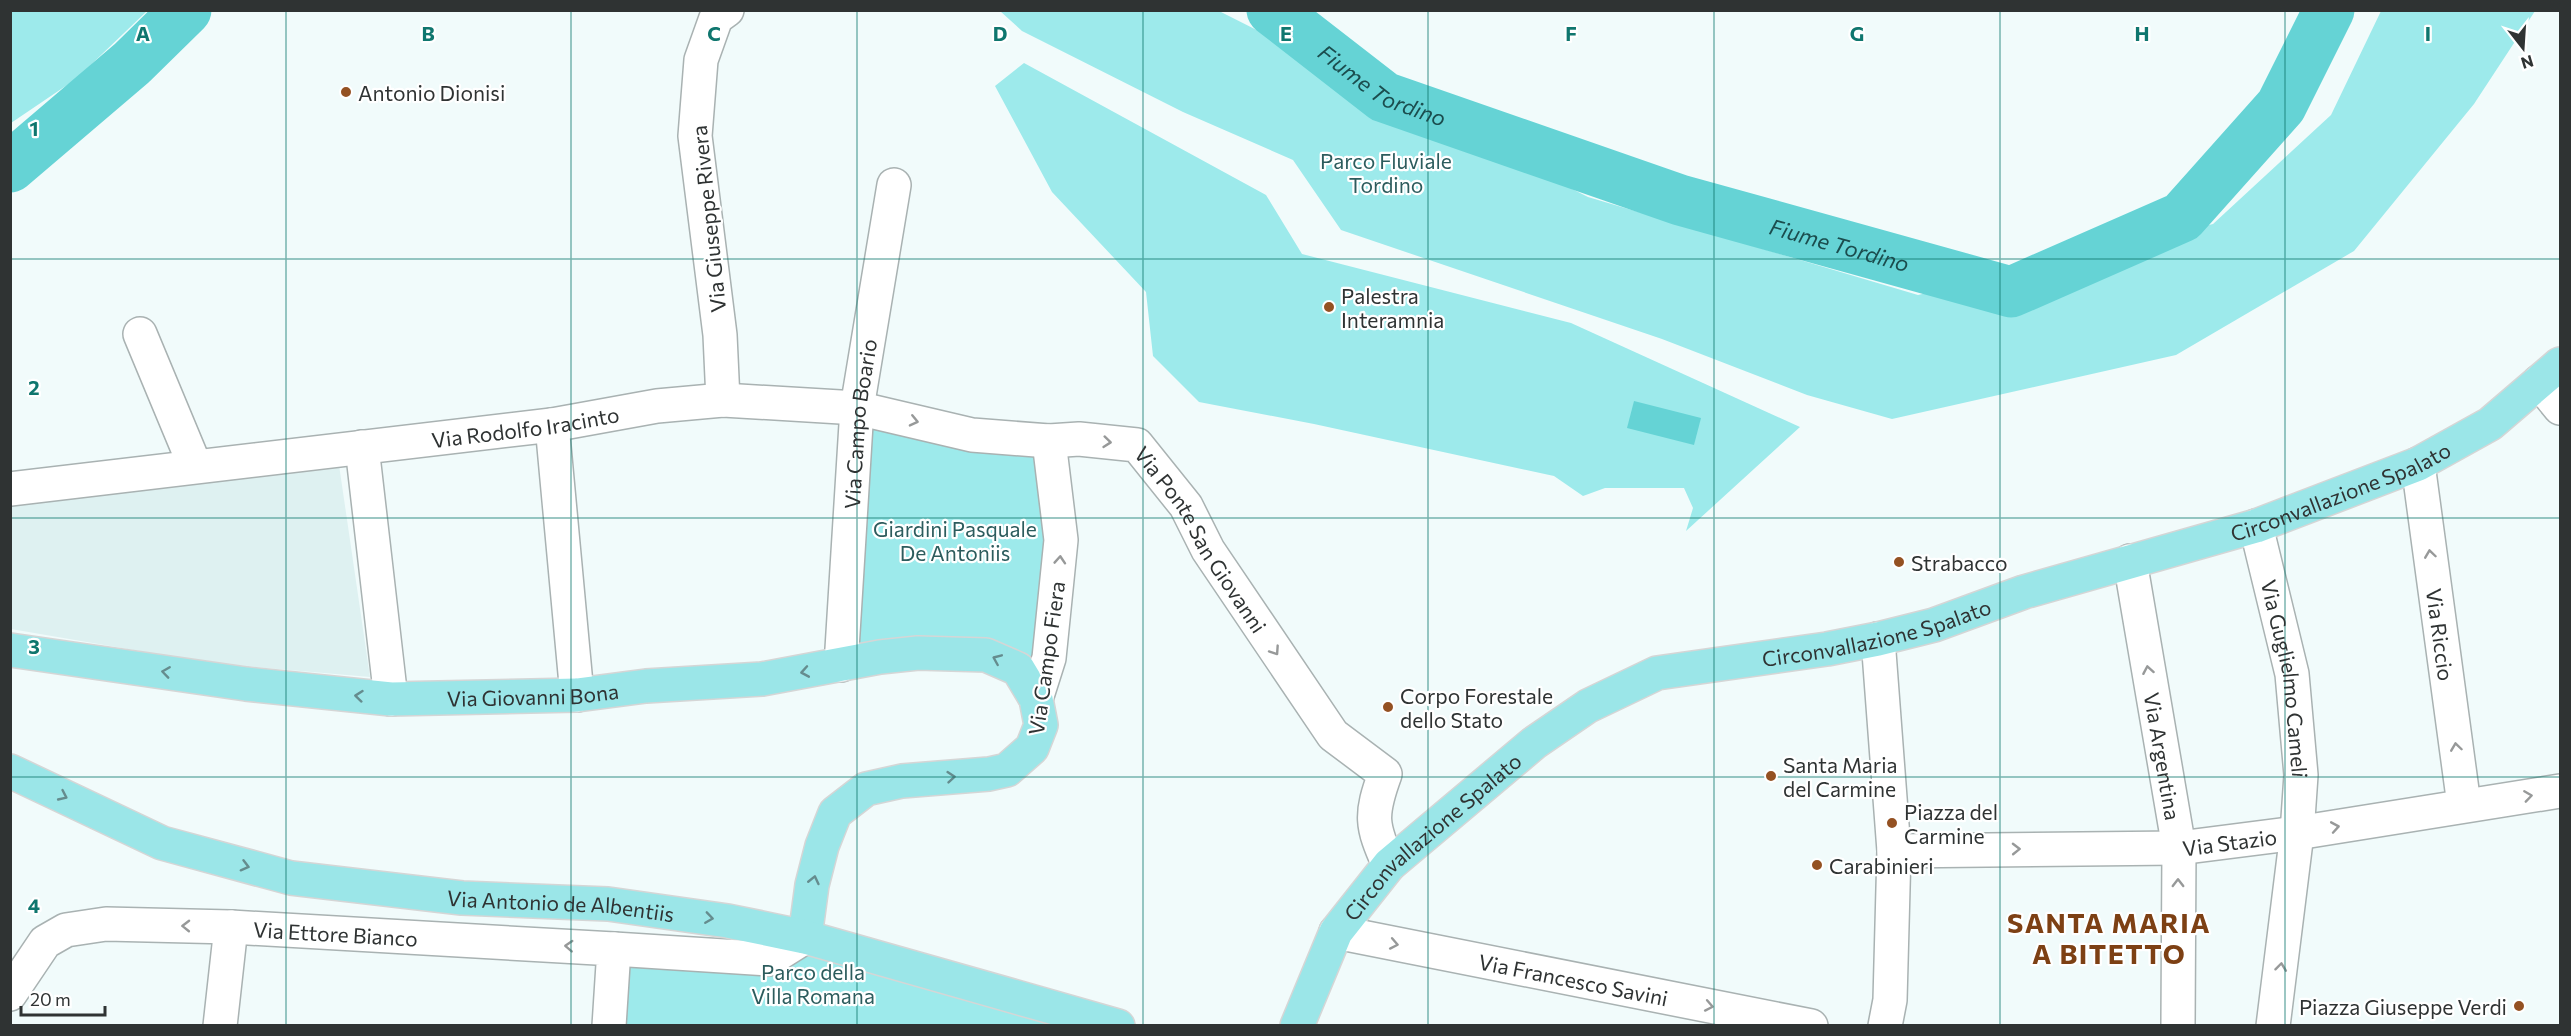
<svg xmlns="http://www.w3.org/2000/svg" width="2571" height="1036" viewBox="0 0 2571 1036" font-family="Commissioner,sans-serif">
	<style>
		.built { fill: #def1f1 }
		.green { fill: #9deaeb }
		.water { fill: #65d3d5 }
		.lines { fill: none; stroke-linecap: round; stroke-linejoin: round }
		.river { stroke: #65d3d5; stroke-width: 51 }
		.minor-casing { stroke: #a9b2b2; stroke-width: 36 }
		.major-casing { stroke: #d5d6d6; stroke-width: 36 }
		.minor { stroke: #fff; stroke-width: 33 }
		.major { stroke: #9be6e8; stroke-width: 33 }
		.oneway { stroke: #979999 }
		.oneway2 { stroke: #658c8e }
		.grid { fill: none; stroke: #0f766e; stroke-width: 1.5; stroke-opacity: 0.55 }
		.poi-dot { fill: #945122; stroke: #fff; stroke-width: 2 }
		.labels { text-anchor: middle; dominant-baseline: central; stroke-width: 4.5; stroke-linejoin: round; paint-order: stroke }
		.poi-label { font-size: 21px; fill: #2f3333; stroke: #fff; text-anchor: start }
		.park-label { font-size: 21px; fill: #2c5c5d; stroke: #fff }
		.street-label { font-size: 21px; fill: #2f3333; stroke: #fff }
		.water-label { font-size: 22px; font-style: italic; fill: #1b4d4e; stroke: #fff }
		.district-label { font-size: 27px; font-weight: bold; letter-spacing: 1.5px; fill: #7d4014; stroke: #fff }
		.grid-label { font-size: 20px; text-anchor: middle; font-weight: bold; fill: #0f766e; stroke: #fff; stroke-width: 4.5; stroke-linejoin: round; paint-order: stroke }
	</style>
	<rect width="100%" height="100%" fill="#f1fbfb"/>
	<!-- built -->
	<path class="built" d="M338 458 370 677 209 663 11 629 10 499Z"/>
	<!-- green -->
	<path class="green" d="M11 10H147V11L76 79 11 123Z
		M1000 11H1219L1588 197 1918 295 2213 224 2331 115 2381 11H2535L2474 104 2354 251 2176 355 1892 419 1807 395 1662 339 1341 230 1293 160 1183 112 1022 31Z
		M1024 63 1266 195 1302 254 1571 323 1800 427 1686 531 1693 508 1684 488H1605L1583 496 1554 476 1314 424 1199 402 1153 356 1146 292 1052 192 995 86Z
		M857 408 1049 441V658L955 653 841 665Z
		M805 937 1061 1026H609L614 949Z"/>
	<!-- water -->
	<path class="water" d="M1634 401 1701 418 1694 445 1627 428Z"/>
	<g class="lines">
		<!-- river -->
		<g class="river">
			<path id="s1" d="M1272 10 1384 97 1680 200 2011 292 2182 217 2281 106 2329 10"/>
			<path d="M10 167 132 63 186 10"/>
		</g>
		<defs>
			<g id="minor">
				<path d="M140 334 195 466"/>
				<path d="M2539 382 2560 408"/>
				<path d="M723 400 720 335 695 136 701 60 716 18 727 10"/>
				<path d="M552 425 577 695"/>
				<path d="M362 447 391 699"/>
				<path id="s2" d="M2418 464 2464 805"/>
				<path id="s3" d="M10 489 552 425 657 406 723 400 857 408 972 435 1049 441 1079 439 1137 445 1186 506 1208 550 1333 735 1385 774C1370 815 1371 825 1389 865"/>
				<path id="s4" d="M2256 526 2292 674 2301 775 2297 833 2273 1026"/>
				<path id="s5" d="M2130 561 2179 848 2178 1026"/>
				<path d="M1878 639 1894 851 1890 1000 1885 1026"/>
				<path id="s6" d="M841 665 857 408 894 185"/>
				<path d="M1036 699 1049 658 1061 540 1049 441"/>
				<path id="s7" d="M1894 851 2179 848 2297 833 2560 791"/>
				<path id="s8" d="M1336 932 1811 1026"/>
				<path d="M614 949 770 959 805 937"/>
				<path id="s9" d="M10 994 45 942 66 930 106 924 231 927 614 949 609 1026"/>
				<path d="M220 1026 231 927"/>
			</g>
			<g id="major">
				<path id="s10" d="M10 650 246 684 391 699 577 695 646 686 762 679 880 657 918 653 986 655 1018 669 1036 699 1041 725 1032 748 1007 770 989 774 902 781 866 789 835 813 822 846 812 885 805 937"/>
				<path id="s11" d="M10 771 162 843 291 878 462 898 608 904 728 921 805 937 1118 1026"/>
				<path id="s12" d="M1297 1026 1336 932 1389 865 1534 743 1588 706 1657 673 1827 649 1878 639 1934 625 2024 592 2256 526 2418 464 2490 424 2560 364"/>
			</g>
		</defs>
		<!-- minor casing -->
		<use href="#minor" class="minor-casing"/>
		<!-- major casing -->
		<use href="#major" class="major-casing"/>
		<!-- minor -->
		<use href="#minor" class="minor"/>
		<!-- major -->
		<use href="#major" class="major"/>
	</g>
	<!-- one-way arrows -->
	<defs><path id="oneway-chevron" d="M-2-3.5L2.5 0L-2 3.5" fill="none" stroke-width="1.6" stroke-linecap="round" stroke-linejoin="round" transform="scale(1.5)"/></defs>
	<g class="oneway">
		<use href="#oneway-chevron" transform="translate(914 421) rotate(13)"/>
		<use href="#oneway-chevron" transform="translate(1107 442) rotate(6)"/>
		<use href="#oneway-chevron" transform="translate(2430 554) rotate(-98)"/>
		<use href="#oneway-chevron" transform="translate(1060 560) rotate(-86)"/>
		<use href="#oneway-chevron" transform="translate(1275 651) rotate(56)"/>
		<use href="#oneway-chevron" transform="translate(2148 670) rotate(-100)"/>
		<use href="#oneway-chevron" transform="translate(2456 747) rotate(-98)"/>
		<use href="#oneway-chevron" transform="translate(2528 796) rotate(-8)"/>
		<use href="#oneway-chevron" transform="translate(2335 827) rotate(-10)"/>
		<use href="#oneway-chevron" transform="translate(2016 849) rotate(-1)"/>
		<use href="#oneway-chevron" transform="translate(2178 883) rotate(-90)"/>
		<use href="#oneway-chevron" transform="translate(186 926) rotate(-179)"/>
		<use href="#oneway-chevron" transform="translate(1394 944) rotate(11)"/>
		<use href="#oneway-chevron" transform="translate(569 946) rotate(-177)"/>
		<use href="#oneway-chevron" transform="translate(2281 967) rotate(-83)"/>
		<use href="#oneway-chevron" transform="translate(1709 1006) rotate(11)"/>
	</g>
	<g class="oneway2">
		<use href="#oneway-chevron" transform="translate(997 659) rotate(-157)"/>
		<use href="#oneway-chevron" transform="translate(166 672) rotate(-172)"/>
		<use href="#oneway-chevron" transform="translate(805 672) rotate(170)"/>
		<use href="#oneway-chevron" transform="translate(359 696) rotate(-174)"/>
		<use href="#oneway-chevron" transform="translate(951 777) rotate(-5)"/>
		<use href="#oneway-chevron" transform="translate(63 796) rotate(25)"/>
		<use href="#oneway-chevron" transform="translate(245 866) rotate(15)"/>
		<use href="#oneway-chevron" transform="translate(814 880) rotate(-77)"/>
		<use href="#oneway-chevron" transform="translate(709 918) rotate(8)"/>
	</g>
	<!-- grid -->
	<path class="grid" d="M286 10V1026M571 10V1026M857 10V1026M1143 10V1026M1428 10V1026M1714 10V1026M2000 10V1026M2285 10V1026M10 259H2560M10 518H2560M10 777H2560"/>
	<!-- markers -->
	<g class="poi-dot">
		<circle cx="346" cy="92" r="6"/>
		<circle cx="1329" cy="307" r="6"/>
		<circle cx="1899" cy="562" r="6"/>
		<circle cx="1388" cy="707" r="6"/>
		<circle cx="1771" cy="776" r="6"/>
		<circle cx="1892" cy="823" r="6"/>
		<circle cx="1817" cy="865" r="6"/>
		<circle cx="2519" cy="1006" r="6"/>
	</g>
	<g class="labels">
		<!-- poi labels -->
		<g class="poi-label">
			<text x="358" y="92">Antonio Dionisi</text>
			<text x="1341" y="295">Palestra<tspan x="1341" dy="24">Interamnia</tspan></text>
			<text x="1911" y="562">Strabacco</text>
			<text x="1400" y="695">Corpo Forestale<tspan x="1400" dy="24">dello Stato</tspan></text>
			<text x="1783" y="764">Santa Maria<tspan x="1783" dy="24">del Carmine</tspan></text>
			<text x="1904" y="811">Piazza del<tspan x="1904" dy="24">Carmine</tspan></text>
			<text x="1829" y="865">Carabinieri</text>
			<text x="2507" y="1006" text-anchor="end">Piazza Giuseppe Verdi</text>
		</g>
		<!-- park labels -->
		<g class="park-label">
			<text x="1386" y="160">Parco Fluviale<tspan x="1386" dy="24">Tordino</tspan></text>
			<text x="955" y="528">Giardini Pasquale<tspan x="955" dy="24">De Antoniis</tspan></text>
			<text x="813" y="971">Parco della<tspan x="813" dy="24">Villa Romana</tspan></text>
		</g>
		<!-- street labels -->
		<g class="street-label">
			<text transform="translate(708 219) rotate(-96)">Via Giuseppe Rivera</text>
			<text stroke="none"><textPath href="#s6" startOffset="242">Via Campo Boario</textPath></text>
			<text stroke="none"><textPath href="#s3" startOffset="519">Via Rodolfo Iracinto</textPath></text>
			<text stroke="none"><textPath href="#s12" startOffset="1228">Circonvallazione Spalato</textPath></text>
			<text stroke="none"><textPath href="#s3" startOffset="1251">Via Ponte San Giovanni</textPath></text>
			<text stroke="none"><textPath href="#s12" startOffset="742">Circonvallazione Spalato</textPath></text>
			<text stroke="none"><textPath href="#s2" startOffset="172">Via Riccio</textPath></text>
			<text transform="translate(1046 658) rotate(-82)">Via Campo Fiera</text>
			<text stroke="none"><textPath href="#s4" startOffset="156">Via Guglielmo Cameli</textPath></text>
			<text stroke="none"><textPath href="#s10" startOffset="526">Via Giovanni Bona</textPath></text>
			<text stroke="none"><textPath href="#s5" startOffset="198">Via Argentina</textPath></text>
			<text stroke="none"><textPath href="#s12" startOffset="238">Circonvallazione Spalato</textPath></text>
			<text stroke="none"><textPath href="#s7" startOffset="336">Via Stazio</textPath></text>
			<text stroke="none"><textPath href="#s11" startOffset="573">Via Antonio de Albentiis</textPath></text>
			<text stroke="none"><textPath href="#s9" startOffset="357">Via Ettore Bianco</textPath></text>
			<text stroke="none"><textPath href="#s8" startOffset="242">Via Francesco Savini</textPath></text>
		</g>
		<!-- water labels -->
		<g class="water-label">
			<text stroke="none"><textPath href="#s1" startOffset="135">Fiume Tordino</textPath></text>
			<text stroke="none"><textPath href="#s1" startOffset="621">Fiume Tordino</textPath></text>
		</g>
		<!-- district labels -->
		<g class="district-label">
			<text x="2109" y="922">SANTA MARIA<tspan x="2109" dy="31">A BITETTO</tspan></text>
		</g>
	</g>
	<g class="grid-label">
		<text x="143" y="41">A</text>
		<text x="428" y="41">B</text>
		<text x="714" y="41">C</text>
		<text x="1000" y="41">D</text>
		<text x="1286" y="41">E</text>
		<text x="1571" y="41">F</text>
		<text x="1857" y="41">G</text>
		<text x="2142" y="41">H</text>
		<text x="2428" y="41">I</text>
		<text x="34" y="136">1</text>
		<text x="34" y="395">2</text>
		<text x="34" y="654">3</text>
		<text x="34" y="913">4</text>
	</g>
	<!-- border -->
	<rect width="2571" height="1036" fill="none" stroke="#2f3333" stroke-width="24"/>
	<!-- north arrow -->
	<g transform="translate(2523 48) rotate(163)" stroke="#ffffff" stroke-width="4.5" paint-order="stroke">
	<path d="M0-4.5L10 22L0 15L-10 22Z" fill="#2f3333"/>
	<text y="-9" font-size="16" font-weight="bold" text-anchor="middle" fill="#2f3333">N</text>
	</g>
	<!-- scale -->
	<path d="M21 1006v9h84v-9" fill="none" stroke="#2f3333" stroke-width="3"/>
	<text x="30" y="1006" font-size="18" fill="#2f3333" stroke="#ffffff" stroke-width="4.5" paint-order="stroke">20 m</text>
</svg>
